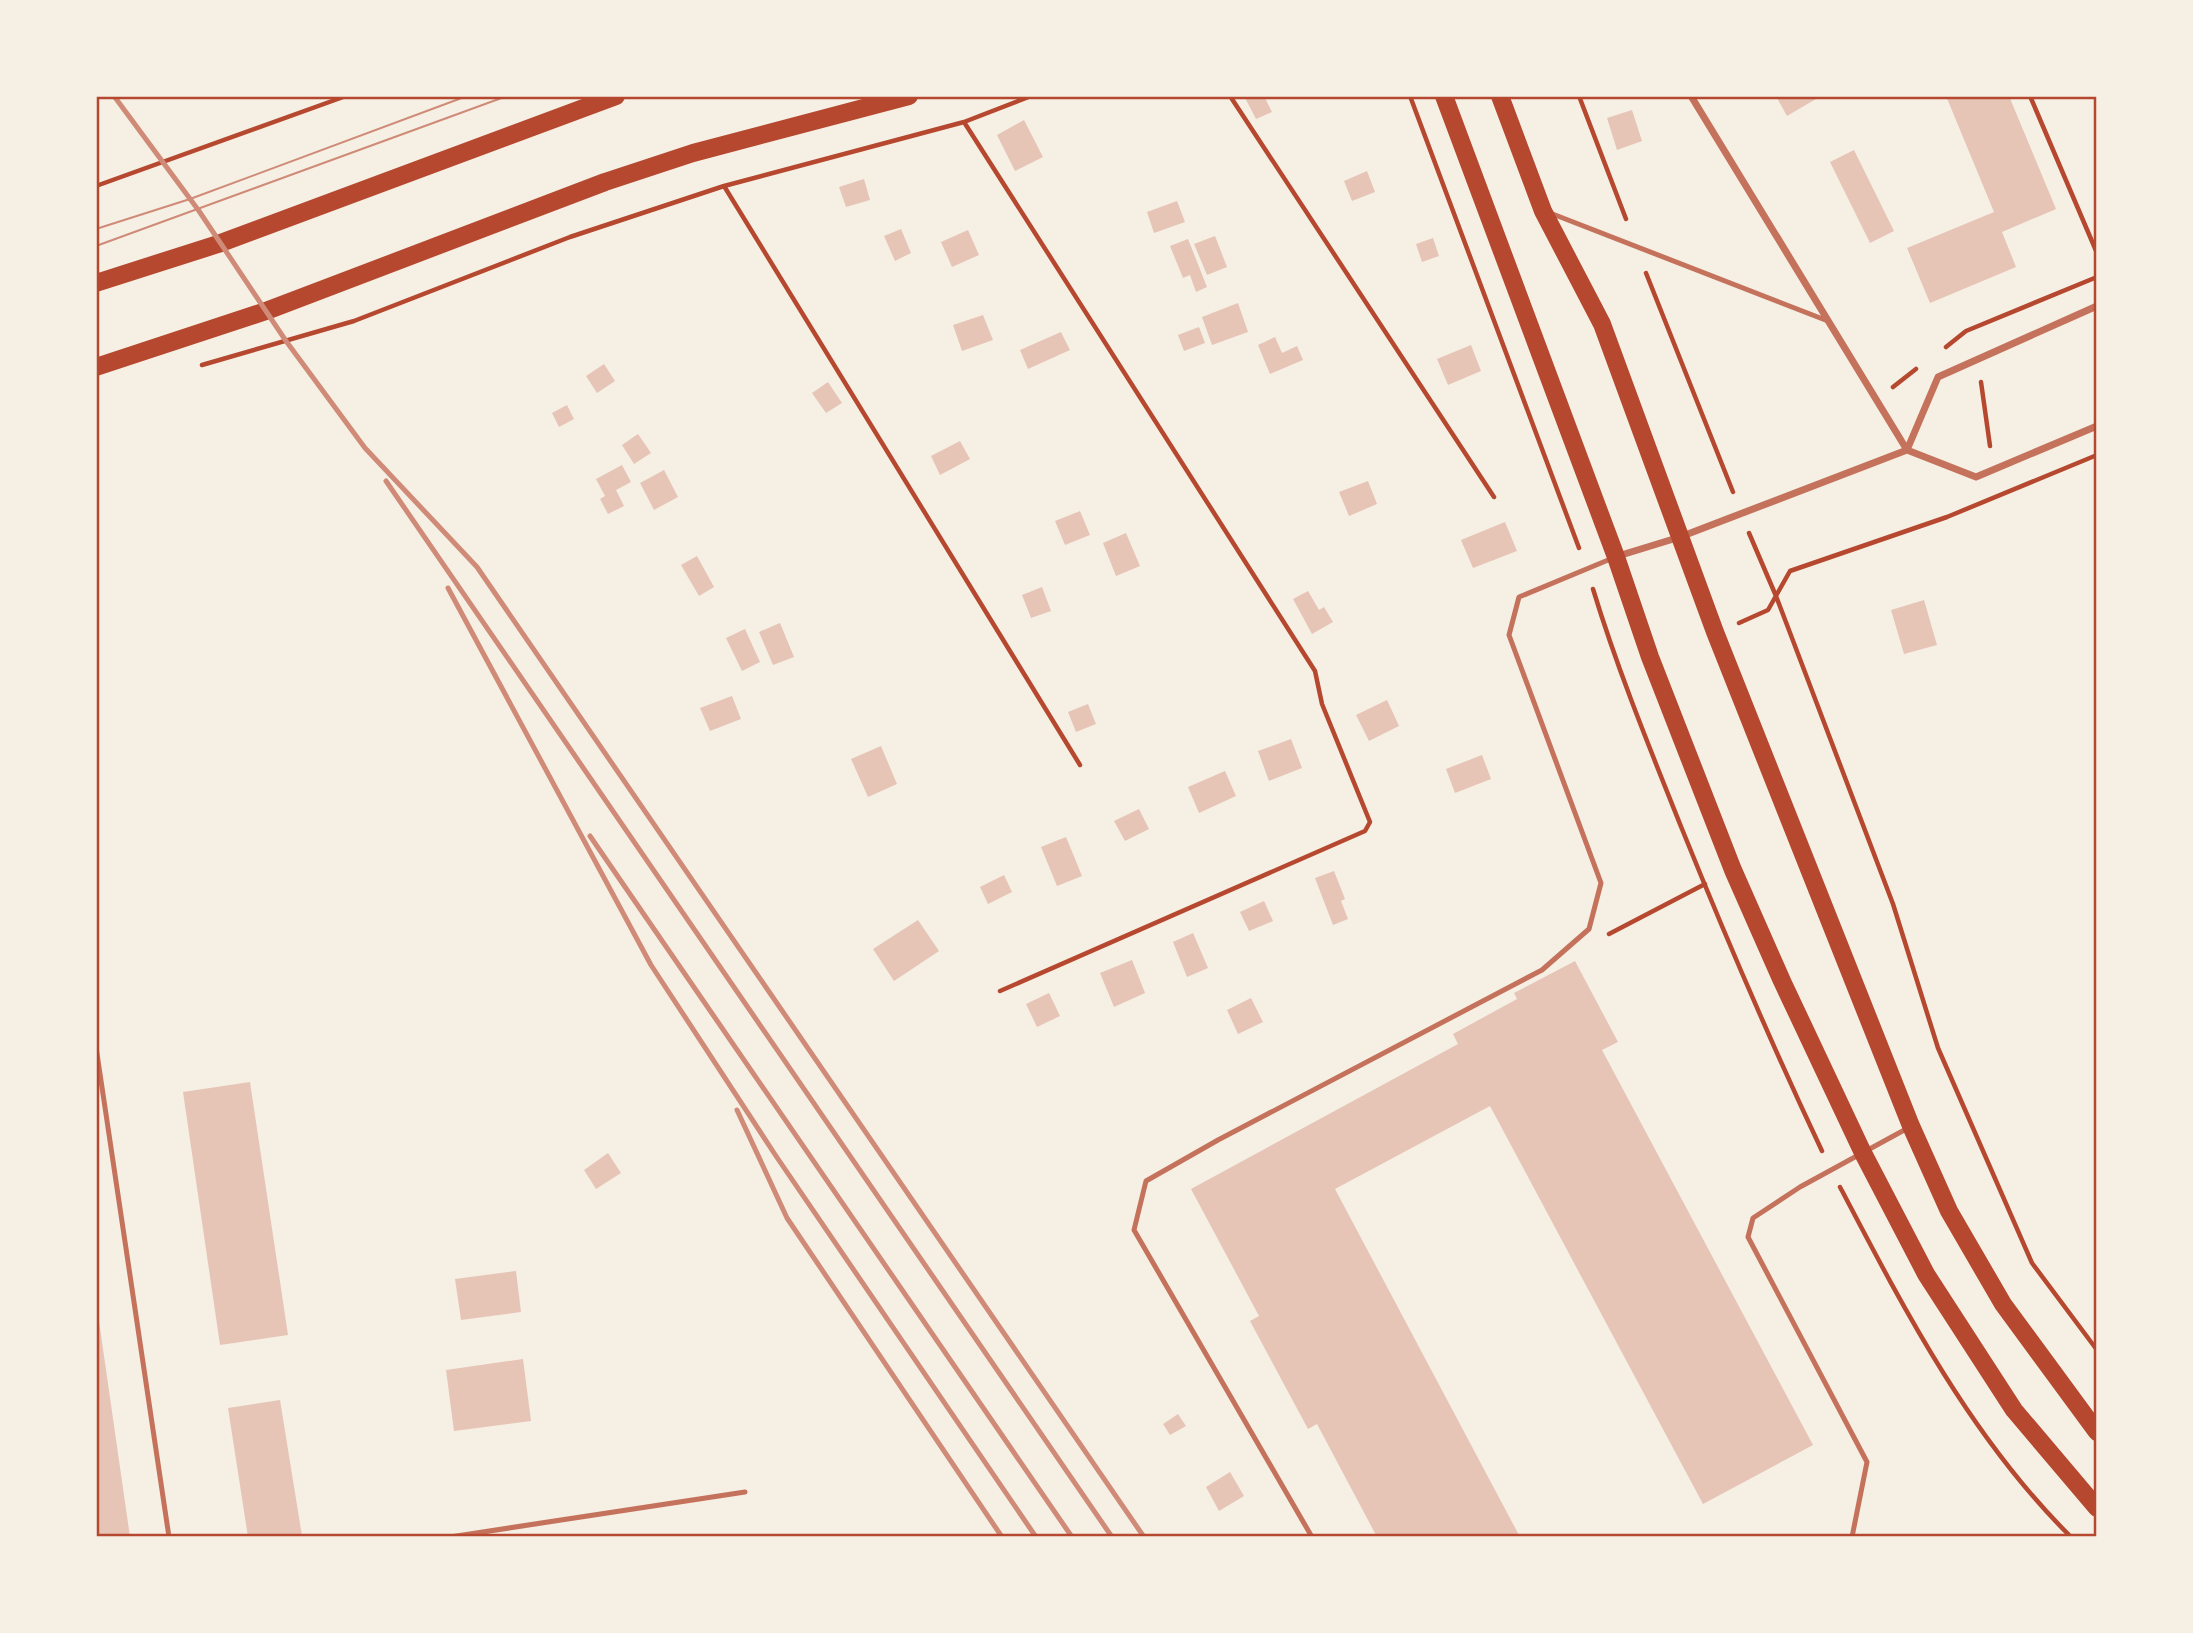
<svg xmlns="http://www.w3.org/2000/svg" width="2193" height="1633" viewBox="0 0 2193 1633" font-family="'Space Grotesk',sans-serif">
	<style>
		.building { fill: #e6c5b7 }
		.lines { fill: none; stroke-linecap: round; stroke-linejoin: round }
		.path { stroke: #b5482f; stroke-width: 4.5 }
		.service { stroke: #c5725c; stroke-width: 5 }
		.minor { stroke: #c5725c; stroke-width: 7 }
		.primary { stroke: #b5482f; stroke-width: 18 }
		.tram { stroke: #cf8b77; stroke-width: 2 }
		.rail { stroke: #cf8b77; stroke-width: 5 }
		.neatline { fill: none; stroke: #b5482f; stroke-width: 2.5 }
	</style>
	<rect width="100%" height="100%" fill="#f6efe4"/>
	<!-- building -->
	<path class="building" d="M1244 96H1264L1272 112 1256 119Z
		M1776 96H1821L1787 116Z
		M1946 96H2009L2056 209 2002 232 2016 267 1930 303 1907 248 1994 212Z
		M1632 110 1642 141 1617 150 1607 118Z
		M1024 120 1043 157 1015 171 997 135Z
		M1854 150 1894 231 1870 243 1830 162Z
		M1367 171 1375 192 1352 201 1344 181Z
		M864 179 870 200 846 207 839 187Z
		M1177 201 1185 222 1154 233 1147 212Z
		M901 229 911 253 895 261 884 236Z
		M968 230 979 255 952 267 941 242Z
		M1215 236 1227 267 1207 275 1194 244Z
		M1433 238 1439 256 1422 262 1416 244Z
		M1188 239 1207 287 1196 292 1190 275 1183 278 1170 246Z
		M1238 303 1248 332 1212 345 1202 317Z
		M983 315 993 340 962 351 953 325Z
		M1199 327 1205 343 1184 351 1178 335Z
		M1061 332 1070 350 1028 369 1020 350Z
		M1275 337 1282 353 1297 346 1303 360 1270 374 1258 345Z
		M1471 345 1481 371 1448 385 1437 359Z
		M604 364 615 381 597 393 586 376Z
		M828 382 842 403 826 413 812 393Z
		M567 405 574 419 559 427 552 413Z
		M638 434 651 453 634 464 622 445Z
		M960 441 970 459 940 475 931 456Z
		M622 465 631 482 616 490 624 506 608 514 600 499 605 496 596 479Z
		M664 470 678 497 654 510 640 483Z
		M1368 481 1377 504 1349 516 1339 492Z
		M1080 511 1090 535 1065 545 1055 521Z
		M1505 522 1517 551 1473 568 1461 540Z
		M1126 533 1140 566 1116 576 1103 543Z
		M697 556 714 587 699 596 681 565Z
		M1042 587 1051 611 1031 618 1022 595Z
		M1308 591 1319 610 1324 607 1333 622 1312 634 1293 599Z
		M1924 600 1937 645 1904 654 1891 610Z
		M780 623 794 657 773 665 759 632Z
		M745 629 760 662 742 671 726 638Z
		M732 696 741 719 710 731 700 708Z
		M1387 700 1399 726 1369 741 1356 715Z
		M1088 704 1096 724 1076 732 1068 712Z
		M1291 739 1302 768 1269 781 1258 751Z
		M881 746 897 784 868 797 851 759Z
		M1482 755 1491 779 1455 793 1446 769Z
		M1225 771 1236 796 1199 813 1188 787Z
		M1139 809 1149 829 1125 841 1114 821Z
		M1066 837 1082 876 1057 886 1041 847Z
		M1334 871 1345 899 1341 901 1348 919 1333 925 1315 878Z
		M1004 875 1012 892 988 904 980 887Z
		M1264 901 1273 921 1249 931 1240 912Z
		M918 920 939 951 894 981 873 949Z
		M1193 933 1208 968 1187 977 1173 942Z
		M1132 960 1145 993 1114 1007 1100 973Z
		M1575 961 1618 1042 1602 1050 1813 1445 1703 1504 1490 1106 1335 1189 1520 1537H1377L1317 1424 1308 1429 1250 1321 1259 1316 1191 1189 1458 1044 1453 1034 1517 999 1514 993Z
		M1049 993 1060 1016 1037 1027 1026 1004Z
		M1251 998 1263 1022 1238 1034 1227 1010Z
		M250 1082 288 1335 220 1345 183 1092Z
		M608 1153 621 1173 596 1189 584 1170Z
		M516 1271 521 1312 461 1320 455 1279Z
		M96 1314H98L130 1537H96Z
		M523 1359 531 1421 454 1431 446 1370Z
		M280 1400 302 1536 248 1537 228 1408Z
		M1178 1414 1186 1426 1170 1435 1163 1424Z
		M1230 1472 1244 1496 1219 1511 1206 1487Z"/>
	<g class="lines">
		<!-- path -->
		<path class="path" d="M1230 96 1494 497
			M1410 96 1579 548
			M1579 96 1626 219
			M2030 96 2097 253
			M964 122 1315 671 1322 704 1370 822 1365 831 1000 991
			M96 186 346 96
			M724 186 1080 765
			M1646 273 1733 492
			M1946 347 1966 331 2097 277
			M202 365 354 321 570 237 724 186 964 122 1031 96
			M1981 382 1990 446
			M1893 387 1916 369
			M1749 533 1776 596 1893 904 1938 1048 2032 1263 2097 1350
			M1593 589C1618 671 1650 749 1682 829 1726 938 1772 1045 1822 1151
			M1739 623 1768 610 1790 571 1947 517 2097 455
			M1609 934 1705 884
			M1840 1187C1905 1311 1971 1438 2071 1537"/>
		<!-- service -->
		<path class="service" d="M1550 213 1828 321
			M96 1047 169 1537
			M450 1537 745 1492
			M1312 1537 1134 1230 1146 1181 1218 1140 1542 970 1589 929 1601 883 1509 635 1519 597 1613 558
			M1852 1537 1867 1462 1748 1237 1753 1218 1800 1187 1908 1128"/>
		<!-- minor -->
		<path class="minor" d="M1691 96 1907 450
			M1907 450 1938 377 2097 306
			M1618 556 1680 537 1907 450 1976 477 2097 426"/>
		<!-- primary -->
		<path class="primary" d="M1444 96 1616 557 1650 657 1733 870 1782 981 1863 1153 1926 1274 2014 1410 2097 1508
			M1500 96 1543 211 1602 324 1715 632 1911 1126 1949 1211 2003 1304 2097 1432
			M96 283 218 244 616 96
			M96 367 266 311 605 182 693 153 909 96"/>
		<!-- tram -->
		<path class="tram" d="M96 229 190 199 467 96
			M96 246 507 96"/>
		<!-- rail -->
		<path class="rail" d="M114 96 199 211 286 341 365 448 477 567 1144 1537
			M386 481 1112 1537
			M448 588 651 965 776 1156 1036 1537
			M590 836 1072 1537
			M737 1110 787 1218 1002 1537"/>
	</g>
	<!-- border -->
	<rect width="2193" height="1633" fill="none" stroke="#f6efe4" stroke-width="196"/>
	<rect x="98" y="98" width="1997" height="1437" class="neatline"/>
</svg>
